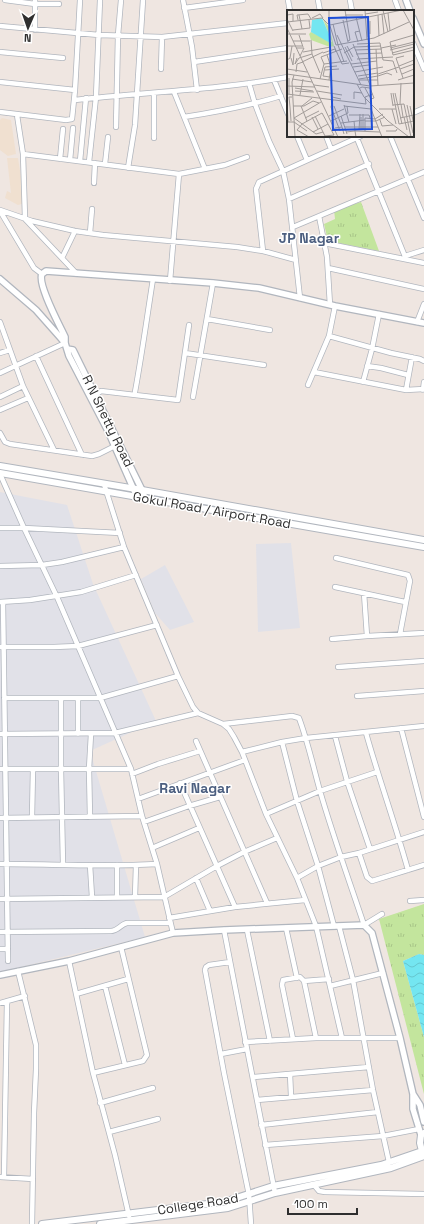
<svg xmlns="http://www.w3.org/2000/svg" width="424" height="1224" viewBox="0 0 424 1224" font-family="'Space Grotesk',sans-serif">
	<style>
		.industrial { fill: #e1e1e8 }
		.education { fill: #f0e0d0 }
		.park { fill: url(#park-tufts) }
		.water { fill: url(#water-waves) }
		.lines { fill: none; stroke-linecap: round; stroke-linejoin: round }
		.minor-casing { stroke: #b1b6be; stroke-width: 6 }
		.tertiary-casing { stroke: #b1b6be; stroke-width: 8 }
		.secondary-casing { stroke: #b1b6be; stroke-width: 8 }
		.minor { stroke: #fff; stroke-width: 4.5 }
		.tertiary { stroke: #fff; stroke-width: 5.5 }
		.secondary { stroke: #fff; stroke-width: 6 }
		.labels { text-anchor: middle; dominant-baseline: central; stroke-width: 3; stroke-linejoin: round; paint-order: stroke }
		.street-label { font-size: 13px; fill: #2e2e2e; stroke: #fff }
		.neighbourhood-label { font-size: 14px; font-weight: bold; fill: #4c5f80; stroke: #fff }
		.inset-road { fill: none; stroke: #a29c99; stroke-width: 1 }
		.view { fill: #1d4ed8; fill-opacity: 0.15; stroke: #1d4ed8; stroke-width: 2 }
		.inset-edge { fill: none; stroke: #2e2e2e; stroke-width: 2 }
	</style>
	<defs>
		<pattern id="park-tufts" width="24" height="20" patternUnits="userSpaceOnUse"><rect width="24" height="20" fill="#c3e59d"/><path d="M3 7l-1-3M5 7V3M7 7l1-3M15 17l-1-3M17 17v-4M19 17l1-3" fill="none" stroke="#a8c588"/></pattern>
		<pattern id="water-waves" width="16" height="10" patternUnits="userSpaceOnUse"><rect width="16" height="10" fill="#74e6f1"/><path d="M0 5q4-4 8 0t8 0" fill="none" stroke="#65c6cf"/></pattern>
	</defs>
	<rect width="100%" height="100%" fill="#efe6e1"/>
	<!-- industrial -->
	<path class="industrial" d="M0 492 67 505 93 584 156 721 90 751 145 937 0 972Z
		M291 543 300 628 258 632 256 544Z
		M165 565 194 622 170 630 155 613 141 579Z"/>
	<!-- education -->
	<path class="education" d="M2 118 11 120 16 154 8 156 0 150V120Z
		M7 158H18L25 203 18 205 5 198 7 191 11 193Z"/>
	<!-- park -->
	<path class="park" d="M361 202 379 251 328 241 324 224 335 219 334 210Z
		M424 904V955L419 954 403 961 424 1037V1094L379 919Z"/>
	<!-- water -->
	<path class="water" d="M419 954 424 955V1037L403 961Z"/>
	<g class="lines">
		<defs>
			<path id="minor" d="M5 0 35 4V30
				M35 0V4H59
				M183 0 192 47 197 90
				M288 0 290 11
				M318 0 320 11
				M350 0 352 11
				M395 0 399 11
				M184 8 243 0
				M0 26 99 35 162 37 288 23
				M413 43 424 69
				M0 52 63 58
				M194 62 288 48
				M161 69 162 37
				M274 80 288 114
				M0 82 75 90
				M249 83 255 104 269 141 283 171 289 199 300 298
				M174 92 205 169
				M154 93V138
				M75 100C146 92 217 90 288 77
				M0 112 66 120 72 119 75 90 80 0
				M413 113 424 108
				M17 115 23 154 179 174 225 165 247 157
				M184 117C217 112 248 106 281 96
				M116 127 118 35 121 0
				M297 136 307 160
				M326 136 331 149
				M356 136 406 259
				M390 136 424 218
				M23 154 25 218
				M60 159 63 129
				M70 160 73 128
				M80 161 86 98
				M89 162 96 97 100 0
				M105 164 108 137
				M128 168 135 125 143 0
				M94 183 95 163
				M289 199 369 164
				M0 210 32 221 75 231 103 235 237 247 263 251 296 260
				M0 211 34 268 42 274
				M319 216 327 257 330 305
				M25 219 76 273
				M293 227 424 172
				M90 233 92 209
				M324 243 424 263
				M263 251 256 189 259 182 361 136
				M405 256 424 250
				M62 258 75 231
				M328 268 424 289
				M170 281 179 174
				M207 319 270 330
				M0 322 23 386 54 450
				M417 322 424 304
				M329 336 391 353 420 359 424 361
				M0 353 10 350
				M185 353 264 365
				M36 356 82 455
				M367 366 381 368 408 375
				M314 372 406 390 424 389
				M0 373 65 343
				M363 382 372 349 379 314
				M308 385 329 336 335 306
				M406 390 412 357
				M423 390 424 382
				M135 392C142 354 147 317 153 279
				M0 397 23 386
				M93 397 101 391 178 400 189 325
				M193 397 213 283
				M0 410 28 398
				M0 433 5 442 10 444 92 456 99 454 115 446
				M0 474 24 528 57 597 131 769 142 816 157 864 173 933
				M104 484 124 547 178 676 193 707 198 713 223 724 229 729 234 737 242 752 266 814 297 878 316 926 342 1038
				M0 528H24L120 533
				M336 558 408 575 410 581 400 634
				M0 566 42 565 62 562 124 547
				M335 587 405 602
				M364 593 367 636
				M0 602 30 600 81 592 136 575
				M3 602 8 961
				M332 639 367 636 424 633
				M0 647H54L78 646 157 625
				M338 667 424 661
				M357 696 424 691
				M4 698H100L178 676
				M61 698V769L63 864
				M78 698V734
				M223 724 292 716 299 718C308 742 313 766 320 791 333 836 349 880 364 925L382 914
				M401 728 424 817
				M366 733C379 779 395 823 408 870
				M0 734 115 733 198 713
				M335 736 347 781 370 849
				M196 741 267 903
				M282 742 297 801 318 866 334 926
				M242 752 282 742 306 738 424 726
				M0 769H131
				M132 774 158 764 200 751
				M180 783 235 907
				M138 799 245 760
				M266 814 320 791 377 772
				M32 817 33 769
				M90 817 89 769 91 734
				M0 818 142 816
				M144 822 189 806 220 797
				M152 848 199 828
				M359 853 367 877 372 881 424 865
				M0 864C52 864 105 867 157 864
				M90 865 92 897
				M117 865V897
				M196 878 210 911
				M297 878 318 866 341 857 359 853 424 832
				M135 897 136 865
				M0 899 164 897 217 866 244 852 277 838
				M410 901 424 900
				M169 918 235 907 305 900
				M339 926 353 980 373 1090 389 1162
				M286 928 297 978
				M224 930 275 1193
				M247 930 270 1041
				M0 932 111 931C118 931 121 924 127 923H170
				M0 949H8
				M69 961 93 1073 115 1155 129 1216
				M230 962 209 965 206 967 205 970 224 1073 249 1195 251 1224
				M18 971 36 1045V1069L34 1113 32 1224
				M304 981 329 979
				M105 986 125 1065
				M330 986 383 973
				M76 994 128 979
				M0 1003 25 996
				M293 1039 282 985 283 980 300 977 304 981 316 1038
				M245 1042 316 1038H400
				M221 1054 247 1049
				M93 1073 143 1061 147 1055 121 947
				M290 1074 291 1096
				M253 1077 369 1067
				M257 1100 373 1090
				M100 1103 153 1088
				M261 1125 378 1112
				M109 1132 158 1119
				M265 1145 383 1136 419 1129
				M0 1177 33 1179
				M4 1177 7 1001
				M314 1185 319 1191 325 1192 424 1194"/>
			<path id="tertiary" d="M406 0 410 11
				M413 18 424 44
				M0 279 36 310 59 336 65 343 69 356 108 431 137 497
				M65 343V337C60 326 37 284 42 274L46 271 213 283 259 288 335 306 424 323
				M67 349 73 350 142 490 145 498
				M0 975 69 961 173 933 224 930 364 925 372 933 400 1038 413 1094V1109L421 1135
				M413 1094 420 1105 424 1122"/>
			<path id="secondary" d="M0 466 142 490 424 540
				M0 473 424 547
				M423 1155 420 1143 421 1135 424 1133
				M42 1224 224 1202 273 1186 381 1165 422 1151
				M100 1224 228 1208 275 1193 391 1168 424 1156"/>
		</defs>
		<!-- minor casing -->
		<use href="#minor" class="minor-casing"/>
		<!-- tertiary casing -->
		<use href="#tertiary" class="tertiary-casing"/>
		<!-- secondary casing -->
		<use href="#secondary" class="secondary-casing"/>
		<!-- minor -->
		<use href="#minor" class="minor"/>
		<!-- tertiary -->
		<use href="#tertiary" class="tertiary"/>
		<!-- secondary -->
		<use href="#secondary" class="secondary"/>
	</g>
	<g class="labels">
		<!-- street labels -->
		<g class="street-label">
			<text transform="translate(108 421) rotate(64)">R N Shetty Road</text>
			<text transform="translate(212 510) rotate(10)">Gokul Road / Airport Road</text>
			<text transform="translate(198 1204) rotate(-9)">College Road</text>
		</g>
		<!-- neighbourhood labels -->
		<g class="neighbourhood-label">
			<text x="309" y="238">JP Nagar</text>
			<text x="195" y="788">Ravi Nagar</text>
		</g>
	</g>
	<!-- overview -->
	<g transform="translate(287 10)">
		<rect width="127" height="127" fill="#efe6e1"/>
		<path d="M36 9 42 17 47 36 43 37 24 30 22 24 24 22 45 32Z" fill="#c3e59d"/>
		<path d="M35 8 42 24 43 33 24 22 25 10Z" fill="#74e6f1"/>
		<path class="inset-road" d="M42 0V14M58 0 63 30 61 31M78 0 80 30M96 0 101 22M116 0 127 20M101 3 103 21M78 4 91 2M95 4 97 24M0 5 6 4V11M12 5 15 19M58 5H76M91 5 92 26M69 7 75 31M25 8 33 4 36 8M42 8 58 7M0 9 6 21M11 10 10 5 21 4 24 9M56 10 61 32M81 11V27M83 11V24M0 12 35 8 41 14M46 14 51 35M43 15 115 0M43 16 49 35 87 28 122 12M0 18 51 127M6 20 23 18 22 10M0 24H19M12 25 16 37M50 25 74 75M127 25 103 32 106 45 127 40M24 30 25 44 33 63M6 31H23M71 32 68 22 73 21M66 34 83 75M70 34 93 33 96 50 106 51M51 35 57 52M81 35 83 63M0 36H15M47 36 55 54 62 53M60 36 66 47M58 37 65 51M9 38H17L13 46M94 38 109 35M103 38 127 32M89 39 91 75M68 40 95 39M103 40 127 34M16 42 44 37M36 43 48 39 49 42M57 43 67 37 94 36M105 43 127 37M69 44 95 43M40 45 44 57 42 70M4 48 6 55 7 43M10 48 8 54 12 48 25 44M70 49 106 47M0 50 3 48 5 36M106 51 110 63M15 52 36 42M37 54 60 51M64 54 90 51M112 56 127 50M38 57 36 66 43 67M38 57 50 56M66 57 82 55M0 59 20 62M113 59 127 54M38 60 52 59M9 62 10 54 16 52M68 62 96 57M0 64 83 76 127 73M91 64 112 57M115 64 127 59M7 65 5 72 8 127M71 66 91 63M91 66 100 63 105 65M116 68 109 48 117 46M5 69 25 72M33 69 37 54 34 47 55 39M72 69 91 66M72 70H91M111 70 127 65M70 74 77 87 101 111 122 127M27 75 42 77M0 76 28 77M8 78 26 81M73 78 75 77 83 78 87 88 84 89 78 78M8 81 27 82M30 81 55 85M104 83 106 96M106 83 109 99M108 83 115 114M0 84 79 94 78 87 86 84M2 84V68M45 84V87L54 89M13 85 16 69M67 89V82L75 83M46 90 44 97 53 121M0 92 1 112M113 94 114 73M114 94 116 107M57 95 62 112M106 95 117 94 124 127M120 95 126 123M6 96H17L26 91 32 93M14 96 20 111M15 96 25 88M47 96 55 117M57 96 84 99 95 127M123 96 127 115M3 97 4 111M3 97 2 87H5M92 99H109L112 114 127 111M105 99 109 114M62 105H82L83 108M28 106 38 126 47 125M42 106 57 99M54 106 60 124M25 107 31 119M117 107 120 120M7 108 29 124 36 122M7 108 34 92M18 108 32 101M113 108 127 105M93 110 95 116 106 115M44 111 61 103 60 96M67 111 68 121 93 122M78 111H89L98 107M0 112H7L20 121M54 113 78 110M58 117H91M48 118 55 117 57 124M10 120 15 114 35 103 47 125M10 120 22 127M72 120 73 104M74 120V107M76 120V104M78 121V108L88 109 96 104M99 121H109L110 119M26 122 41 114M59 122 68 121 69 127"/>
		<path class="view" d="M81 7 85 119 46 120 42 8Z"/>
		<rect width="127" height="127" class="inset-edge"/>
	</g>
	<!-- north arrow -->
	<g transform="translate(28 28) rotate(182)" stroke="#ffffff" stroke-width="3" paint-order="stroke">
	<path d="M0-3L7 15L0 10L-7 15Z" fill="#2e2e2e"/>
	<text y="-6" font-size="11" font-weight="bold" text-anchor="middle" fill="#2e2e2e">N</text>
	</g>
	<!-- scale -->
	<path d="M288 1208v6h69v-6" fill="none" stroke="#2e2e2e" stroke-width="2"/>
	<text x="294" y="1208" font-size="12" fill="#2e2e2e" stroke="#ffffff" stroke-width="3" paint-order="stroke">100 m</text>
</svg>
